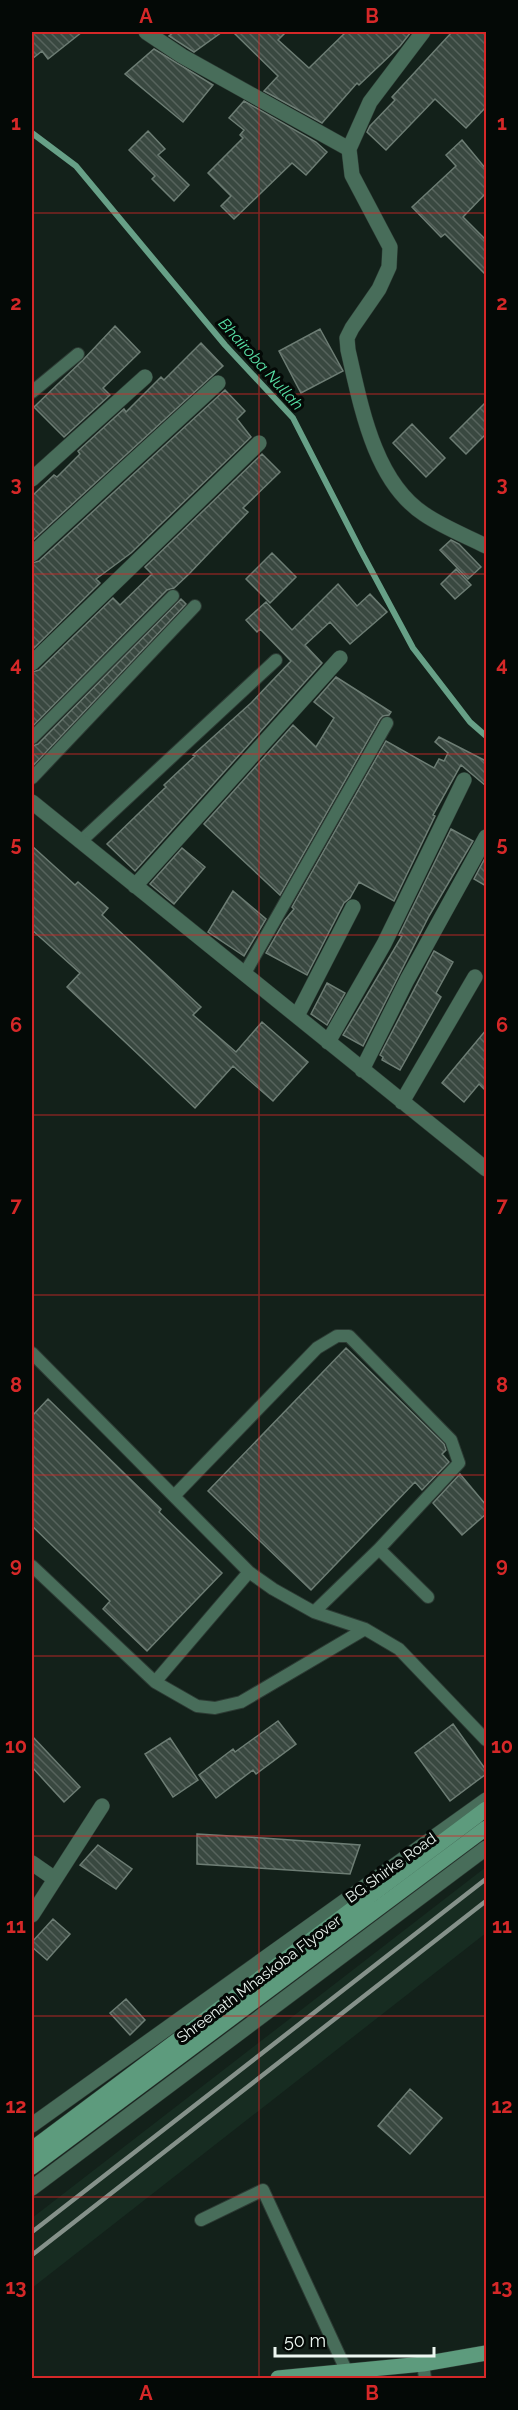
<svg xmlns="http://www.w3.org/2000/svg" width="518" height="2410" viewBox="0 0 518 2410" font-family="Raleway,sans-serif">
	<style>
		.built { fill: #172c21 }
		.lines { fill: none; stroke-linecap: round; stroke-linejoin: round }
		.stream { stroke: #67a087; stroke-width: 6 }
		.building { fill: url(#building-back-hatch); stroke: #6d7d74; stroke-width: 1.5 }
		.service-casing { stroke: #2d3b34; stroke-width: 14 }
		.minor-casing { stroke: #2d3b34; stroke-width: 16 }
		.tertiary-casing { stroke: #2d3b34; stroke-width: 16 }
		.secondary-casing { stroke: #2d3b34; stroke-width: 16 }
		.service { stroke: #486d5a; stroke-width: 12 }
		.minor { stroke: #486d5a; stroke-width: 15 }
		.tertiary { stroke: #486d5a; stroke-width: 15 }
		.secondary { stroke: #5d9b7d; stroke-width: 15 }
		.rail { stroke: #85918a; stroke-width: 4.5 }
		.grid { fill: none; stroke: #d62828; stroke-width: 1.5; stroke-opacity: 0.55 }
		.labels { text-anchor: middle; dominant-baseline: central; stroke-width: 6; stroke-linejoin: round; paint-order: stroke }
		.street-label { font-size: 15px; fill: #edf7f1; stroke: #040906 }
		.water-label { font-size: 16px; font-style: italic; fill: #57e0a5; stroke: #040906 }
		.neatline { fill: none; stroke: #d62828; stroke-width: 2 }
		.grid-label { font-size: 20px; text-anchor: middle; font-weight: bold; fill: #d62828 }
	</style>
	<defs>
		<pattern id="building-back-hatch" width="6" height="6" patternUnits="userSpaceOnUse" patternTransform="scale(1.5)"><rect width="6" height="6" fill="#394840"/><path d="M-1 5l2 2M0 0l6 6M5-1l2 2" fill="none" stroke="#56635c"/></pattern>
	</defs>
	<rect width="100%" height="100%" fill="#13211a"/>
	<!-- built -->
	<path class="built" d="M486 1867V1933L32 2288V2218Z"/>
	<g class="lines">
		<!-- stream -->
		<path class="stream" d="M32 133 76 166 225 345 293 418 361 551 413 648 470 722 486 736"/>
	</g>
	<!-- building -->
	<path class="building" d="M32 32H82L48 59 42 51 32 59Z
		M174 32H222L194 52 169 36Z
		M233 32H286L278 40 309 68 346 32H411L400 46 359 85 357 83 322 123 264 91 278 76Z
		M452 32H486V107L466 128 435 99 386 150 367 132 370 126 395 100 392 97Z
		M154 49 213 85 183 122 125 74Z
		M244 101 316 142 327 152 306 175 292 163 234 219 221 206 231 196 208 173 243 138 240 135 244 130 229 118Z
		M148 131 165 149 158 155 189 185 174 201 152 179 155 176 129 150Z
		M462 140 486 169V193L463 217 486 240V275L445 234 441 237 412 207 456 166 446 155Z
		M115 326 140 352 103 388 110 395 64 437 34 407 83 360Z
		M320 329 343 371 301 393 279 351Z
		M201 343 223 366 32 541V496L54 475 57 477 80 454 78 451 124 409 126 412 161 377 164 380Z
		M225 390 245 411 237 419 251 437 131 553 96 579 100 583 32 650V563L39 561Z
		M486 402V434L466 454 450 438Z
		M412 424 445 458 426 477 393 443Z
		M262 454 280 472 243 508 248 512 189 574 174 588 167 590 32 727V672L39 670 113 598 120 605 152 574 145 567Z
		M451 540 459 544 481 567 468 579 440 550Z
		M272 553 296 577 270 603 246 579Z
		M456 569 471 585 455 599 441 584Z
		M338 584 357 606 370 594 387 612 350 644 330 622 305 645 322 663 135 871 107 844 166 787 164 785 195 756 193 755 251 703 291 661 260 629 257 632 246 620 266 602 292 630Z
		M181 599 186 604 32 767V746L38 744Z
		M336 677 391 712 389 715 383 716 380 719 280 895 204 824 293 725 316 747 334 718 314 702Z
		M439 737 486 761V786L461 765 433 815 435 816 394 901 359 882 350 898 344 903 307 975 266 953 285 920 294 909 292 907 386 741 434 768 439 759 444 761 448 753 435 742Z
		M451 829 473 841 429 916 363 1046 343 1035 402 936 399 935Z
		M32 846 75 885 78 882 108 908 102 915 201 1007 193 1015 236 1052 262 1022 308 1062 273 1101 233 1066 195 1108 67 987 80 973 32 930Z
		M182 848 205 867 174 904 150 884Z
		M486 856V886L474 879Z
		M233 891 266 919 244 956 208 932Z
		M434 951 453 962 436 993 441 997 400 1070 382 1060 383 1057 380 1055Z
		M327 983 345 993 327 1025 311 1014Z
		M486 1030V1091L479 1084 464 1102 442 1083Z
		M346 1348 444 1444 446 1450 442 1454 449 1462 422 1490 415 1482 311 1590 208 1491Z
		M48 1399 161 1509 159 1512 222 1573 147 1651 103 1609 110 1601 32 1526V1416Z
		M460 1474 486 1505V1514L462 1535 433 1503Z
		M278 1721 296 1744 256 1774 253 1770 216 1798 199 1775 233 1749 235 1752Z
		M453 1724 486 1770V1774L450 1801 415 1753Z
		M32 1736 80 1787 64 1802 32 1767Z
		M170 1738 198 1780 173 1797 145 1754Z
		M197 1834 263 1838 360 1845 350 1874 197 1864Z
		M98 1845 132 1869 116 1889 80 1865Z
		M53 1919 70 1934 47 1960 32 1947V1942Z
		M126 1999 145 2020 130 2035 110 2013Z
		M410 2089 442 2118 410 2154 378 2126Z"/>
	<g class="lines">
		<defs>
			<path id="service" d="M32 392 78 354
				M32 738 173 596
				M32 778 195 606
				M80 842 276 660
				M245 973 387 723
				M32 1353 249 1572 273 1589 314 1612 365 1629 399 1649 486 1740
				M174 1496 317 1348 337 1336H349L451 1440 459 1463 379 1549 314 1612
				M379 1549 428 1597
				M32 1566 155 1682 197 1706 215 1708 241 1702 365 1629
				M155 1682 249 1572
				M201 2220 263 2190 347 2372
				M423 2364 425 2378"/>
			<path id="minor" d="M146 32 182 56 349 149
				M423 32 370 102 349 149 352 175 390 247 389 267 379 289 352 328 347 338 348 350C361 406 374 481 424 514 443 527 466 536 486 546
				M32 479 145 377
				M32 554 218 383
				M32 663 259 443
				M32 802 486 1169
				M135 886 340 658
				M297 1016 353 907
				M328 1042 384 944 464 780
				M362 1070 407 980 486 837
				M402 1102 475 977
				M32 1863 55 1879
				M32 1915 102 1806"/>
			<path id="tertiary" d="M32 2125 486 1800
				M32 2188 486 1848"/>
			<path id="secondary" d="M32 2149 486 1809
				M32 2167 486 1828
				M278 2378 423 2364 486 2353"/>
		</defs>
		<!-- service casing -->
		<use href="#service" class="service-casing"/>
		<!-- minor casing -->
		<use href="#minor" class="minor-casing"/>
		<!-- tertiary casing -->
		<use href="#tertiary" class="tertiary-casing"/>
		<!-- secondary casing -->
		<use href="#secondary" class="secondary-casing"/>
		<!-- service -->
		<use href="#service" class="service"/>
		<!-- minor -->
		<use href="#minor" class="minor"/>
		<!-- tertiary -->
		<use href="#tertiary" class="tertiary"/>
		<!-- secondary -->
		<use href="#secondary" class="secondary"/>
		<!-- rail -->
		<path class="rail" d="M32 2232 486 1879
			M32 2255 486 1901"/>
	</g>
	<!-- grid -->
	<path class="grid" d="M259 32V2378M32 213H486M32 394H486M32 574H486M32 754H486M32 935H486M32 1115H486M32 1295H486M32 1475H486M32 1656H486M32 1836H486M32 2016H486M32 2197H486"/>
	<g class="labels">
		<!-- street labels -->
		<g class="street-label">
			<text transform="translate(391 1868) rotate(-36)">BG Shirke Road</text>
			<text transform="translate(259 1979) rotate(-37)">Shreenath Mhaskoba Flyover</text>
		</g>
		<!-- water labels -->
		<g class="water-label">
			<text transform="translate(261 364) rotate(48)">Bhairoba Nullah</text>
		</g>
	</g>
	<!-- border -->
	<rect width="518" height="2410" fill="none" stroke="#040906" stroke-width="66"/>
	<!-- scale -->
	<path d="M275 2347v9h159v-9" fill="none" stroke="#edf7f1" stroke-width="3"/>
	<text x="284" y="2347" font-size="18" fill="#edf7f1" stroke="#040906" stroke-width="4.5" paint-order="stroke">50 m</text>
	<rect x="33" y="33" width="452" height="2344" class="neatline"/>
	<g class="grid-label">
		<text x="146" y="23">A</text>
		<text x="372" y="23">B</text>
		<text x="16" y="130">1</text>
		<text x="502" y="130">1</text>
		<text x="16" y="310">2</text>
		<text x="502" y="310">2</text>
		<text x="16" y="491">3</text>
		<text x="502" y="491">3</text>
		<text x="16" y="671">4</text>
		<text x="502" y="671">4</text>
		<text x="16" y="851">5</text>
		<text x="502" y="851">5</text>
		<text x="16" y="1032">6</text>
		<text x="502" y="1032">6</text>
		<text x="16" y="1212">7</text>
		<text x="502" y="1212">7</text>
		<text x="16" y="1392">8</text>
		<text x="502" y="1392">8</text>
		<text x="16" y="1572">9</text>
		<text x="502" y="1572">9</text>
		<text x="16" y="1753">10</text>
		<text x="502" y="1753">10</text>
		<text x="16" y="1933">11</text>
		<text x="502" y="1933">11</text>
		<text x="16" y="2113">12</text>
		<text x="502" y="2113">12</text>
		<text x="16" y="2294">13</text>
		<text x="502" y="2294">13</text>
		<text x="146" y="2400">A</text>
		<text x="372" y="2400">B</text>
	</g>
</svg>
